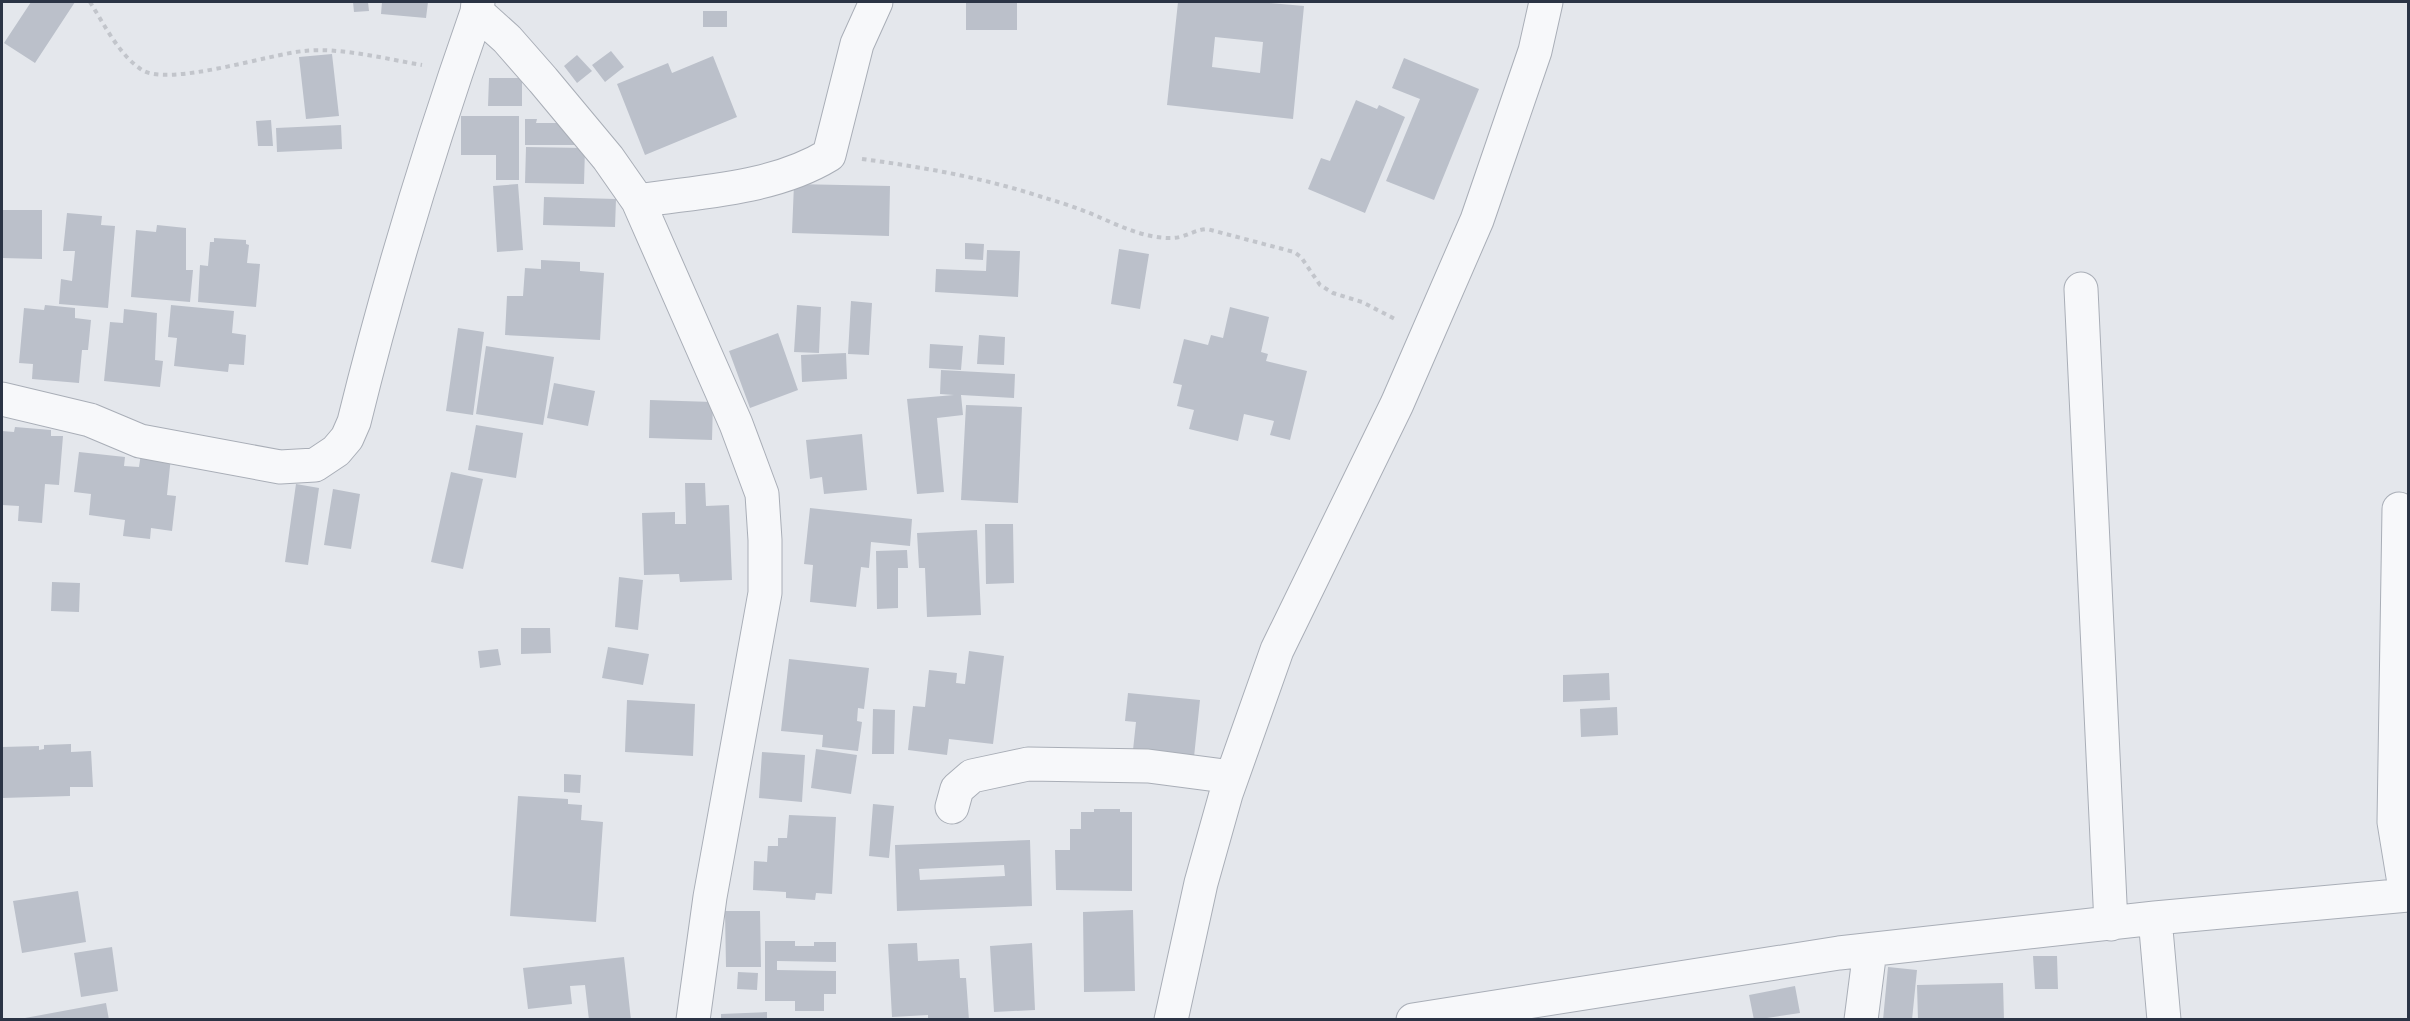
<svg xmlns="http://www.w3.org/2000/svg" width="2410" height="1021" viewBox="0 0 2410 1021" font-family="Manrope,sans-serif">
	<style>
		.building { fill: #bbc0ca; fill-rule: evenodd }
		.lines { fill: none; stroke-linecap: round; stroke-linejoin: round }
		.minor-casing { stroke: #a9aeb7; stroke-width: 35 }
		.path { stroke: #c2c5cb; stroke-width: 4; stroke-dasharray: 4.5 4.5; stroke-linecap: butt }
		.minor { stroke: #f7f8fa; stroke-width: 33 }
	</style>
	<rect width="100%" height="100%" fill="#e4e7ec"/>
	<!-- building -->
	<path class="building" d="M31 2H75L35 63 4 43Z
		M353 2H368L369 11 354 12Z
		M382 2H428L426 18 381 14Z
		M966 2H1017V30H966Z
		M1178 2H1258L1304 6 1293 119 1167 105ZM1215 37 1263 42 1260 73 1212 67Z
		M703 11H727V27H703Z
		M611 51 624 67 605 82 592 65Z
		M332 54 339 116 306 119 299 57Z
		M577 55 592 71 577 83 564 66Z
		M713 56 737 117 645 155 617 84 668 63 672 73Z
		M1404 58 1479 89 1434 200 1386 181 1420 99 1392 88Z
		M489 78H522V106H488Z
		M1356 100 1377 109 1379 105 1405 117 1365 213 1308 189 1321 158 1330 161Z
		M461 116H519V180H496V155H461Z
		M525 119H537L536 123H577V145H525Z
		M271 120 273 146H258L256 121Z
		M341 125 342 149 277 152 276 128Z
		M526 147 585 148 584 184 525 183Z
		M518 184 523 250 497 252 493 186Z
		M794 184 890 186 889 236 792 233Z
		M544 197 616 199 615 227 543 225Z
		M2 210H42V259L2 258Z
		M67 213 102 216 101 225 115 226 108 308 59 304 61 279 72 281 75 251H63Z
		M157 225 186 228V270H193L190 302 131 297 136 230 156 232Z
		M214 238 246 240V244L249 245 247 263 260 264 256 307 198 302 200 265 208 266 210 242H214Z
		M965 243 984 244 983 260 965 259Z
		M1119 249 1149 254 1140 309 1111 304Z
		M987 250 1020 251 1018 297 935 292 936 269 986 271Z
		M541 260 580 262V271L604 273 600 340 505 335 507 296H523L525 268 541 269Z
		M851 301 872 303 869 355 848 354Z
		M45 305 75 308V318L91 320 88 350H82L79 383 32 379 33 364 19 363 24 308 44 310Z
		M171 305 234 311 232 333 246 335 244 365 229 364 228 372 174 366 177 338 168 337Z
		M797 305 821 307 819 353 794 352Z
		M1230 307 1269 317 1261 352 1268 354 1266 361 1307 371 1290 440 1270 435 1274 421 1244 414 1238 441 1189 429 1194 410 1177 406 1182 385 1173 383 1184 339 1208 345 1211 335 1223 338Z
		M124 309 157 313 155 360 163 361 160 387 104 381 110 322 123 323Z
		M458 328 484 332 473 415 446 411Z
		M778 333 798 390 750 408 729 351Z
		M979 335 1005 337 1004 365 977 364Z
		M930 344 963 346 961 370 929 368Z
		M486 346 554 357 543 425 476 414Z
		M846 353 847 379 802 382 801 355Z
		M941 370 1015 374 1014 398 961 395 963 415 937 418 944 492 917 494 907 399 954 395 940 394Z
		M554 383 595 391 588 426 547 418Z
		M650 400 713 402 712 440 649 438Z
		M966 405 1022 407 1018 503 961 500Z
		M476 425 523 433 516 478 468 470Z
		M15 427 51 430V436H63L59 485 45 484 42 523 18 521 19 506 2 505V431L14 432Z
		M862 434 867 490 824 494 822 477 810 479 806 440Z
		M79 452 125 457 124 466 139 467 141 453 171 457 167 495 176 496 172 531 151 528 150 539 123 536 125 520 89 515 91 494 74 492Z
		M451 472 483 479 463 569 431 562Z
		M685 483H705L706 506 729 505 732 580 680 582 679 574 644 575 642 513 675 512V524H686Z
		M296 484 319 488 308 565 285 562Z
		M333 489 360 494 351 549 324 545Z
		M810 508 912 519 910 546 871 542 869 568 861 567 856 607 810 602 813 565 804 564Z
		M985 524H1013L1014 583 986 584Z
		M977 530 981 615 927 617 925 568H919L917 533Z
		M907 550 908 568H898V608L877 609 876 551Z
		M619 577 643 580 638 630 615 627Z
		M52 582 80 583 79 612 51 611Z
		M521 628H550L551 653 521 654Z
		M608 647 649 654 643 685 602 678Z
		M498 649 501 665 480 668 478 651Z
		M969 651 1004 656 993 744 949 739 947 755 908 750 913 706 925 707 929 670 957 673 956 683 965 684Z
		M789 659 869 668 864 709 858 708 857 721 862 722 858 751 822 747 823 735 781 731Z
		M1609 673 1610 700 1563 702V675Z
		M1128 693 1200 700 1194 757 1133 750 1136 722 1125 721Z
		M627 700 695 704 693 756 625 752Z
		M1617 707 1618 735 1581 737 1580 709Z
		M873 709 895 710 894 754H872Z
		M71 744V752L91 751 93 787H70V796L2 798V747L39 746V750L44 749V745Z
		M816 749 857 755 851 794 811 788Z
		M762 752 805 755 802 802 759 798Z
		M564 774 581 775 580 793 564 792Z
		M518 796 568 799V804L582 805 581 820 603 822 596 922 510 916Z
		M873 804 894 806 889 858 869 856Z
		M1094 809H1120V812H1132V891L1056 890 1055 850H1070V829H1081V812H1094Z
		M789 815 836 817 832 894 816 893 815 900 786 898V892L753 890 754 861 767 862 768 846H778V838H787Z
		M1030 840 1032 906 897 911 895 845ZM1004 865 1005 876 920 880 919 869Z
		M78 891 86 942 22 953 13 901Z
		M1133 910 1135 991 1084 992 1083 912Z
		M725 911H760L761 967H726Z
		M765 941H795V946H814V942H836V962L777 961V970L836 971V994H824V1011H795V1001H765Z
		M917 943 918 961 959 959 960 978H966L969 1020H928V1015L892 1017 888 944Z
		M1032 943 1035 1010 994 1012 990 946Z
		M112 947 118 991 81 997 74 953Z
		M2033 956H2057L2058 989H2035Z
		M624 957 631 1020H589L585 985 570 986 572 1004 528 1009 523 968Z
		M1888 967 1917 970 1912 1020H1883Z
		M738 972 758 973 757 990 737 989Z
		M2003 983 2004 1020H1918L1917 985Z
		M1795 986 1800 1013 1754 1020 1749 995Z
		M106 1003 109 1020H25V1018Z
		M767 1012V1020H721V1014Z"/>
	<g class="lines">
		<defs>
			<path id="minor" d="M477 12 507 39 543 80 608 158 638 201 736 424 762 494 765 540V593L710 897 693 1020
				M638 201C702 191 773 189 829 155L857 44 876 2
				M2081 289 2111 924
				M2 399 90 420 140 441 280 467 315 465 336 451 347 438 354 422C388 284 430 146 477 12L478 2
				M2399 509 2394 822 2406 895
				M952 807 957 789 972 776 1028 764 1148 766 1232 777
				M2155 918 2164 1020
				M1171 1020 1201 883 1226 794 1277 650 1397 404 1477 220 1535 51 1546 2
				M1413 1020 1839 953 2155 918 2408 895
				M1861 1020 1870 950"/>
		</defs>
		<!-- minor casing -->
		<use href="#minor" class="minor-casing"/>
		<!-- path -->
		<path class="path" d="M90 2C104 24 119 55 142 70 169 87 270 54 304 51 340 47 386 59 422 65
			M862 159C923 167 984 178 1042 197 1059 202 1078 208 1094 215 1118 225 1141 237 1168 238 1185 239 1192 230 1207 229L1294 252 1301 257 1320 285 1333 293 1362 302 1395 319"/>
		<!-- minor -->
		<use href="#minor" class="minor"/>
	</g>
	<!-- border -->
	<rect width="2410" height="1021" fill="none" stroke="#2b3445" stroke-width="6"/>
</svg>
